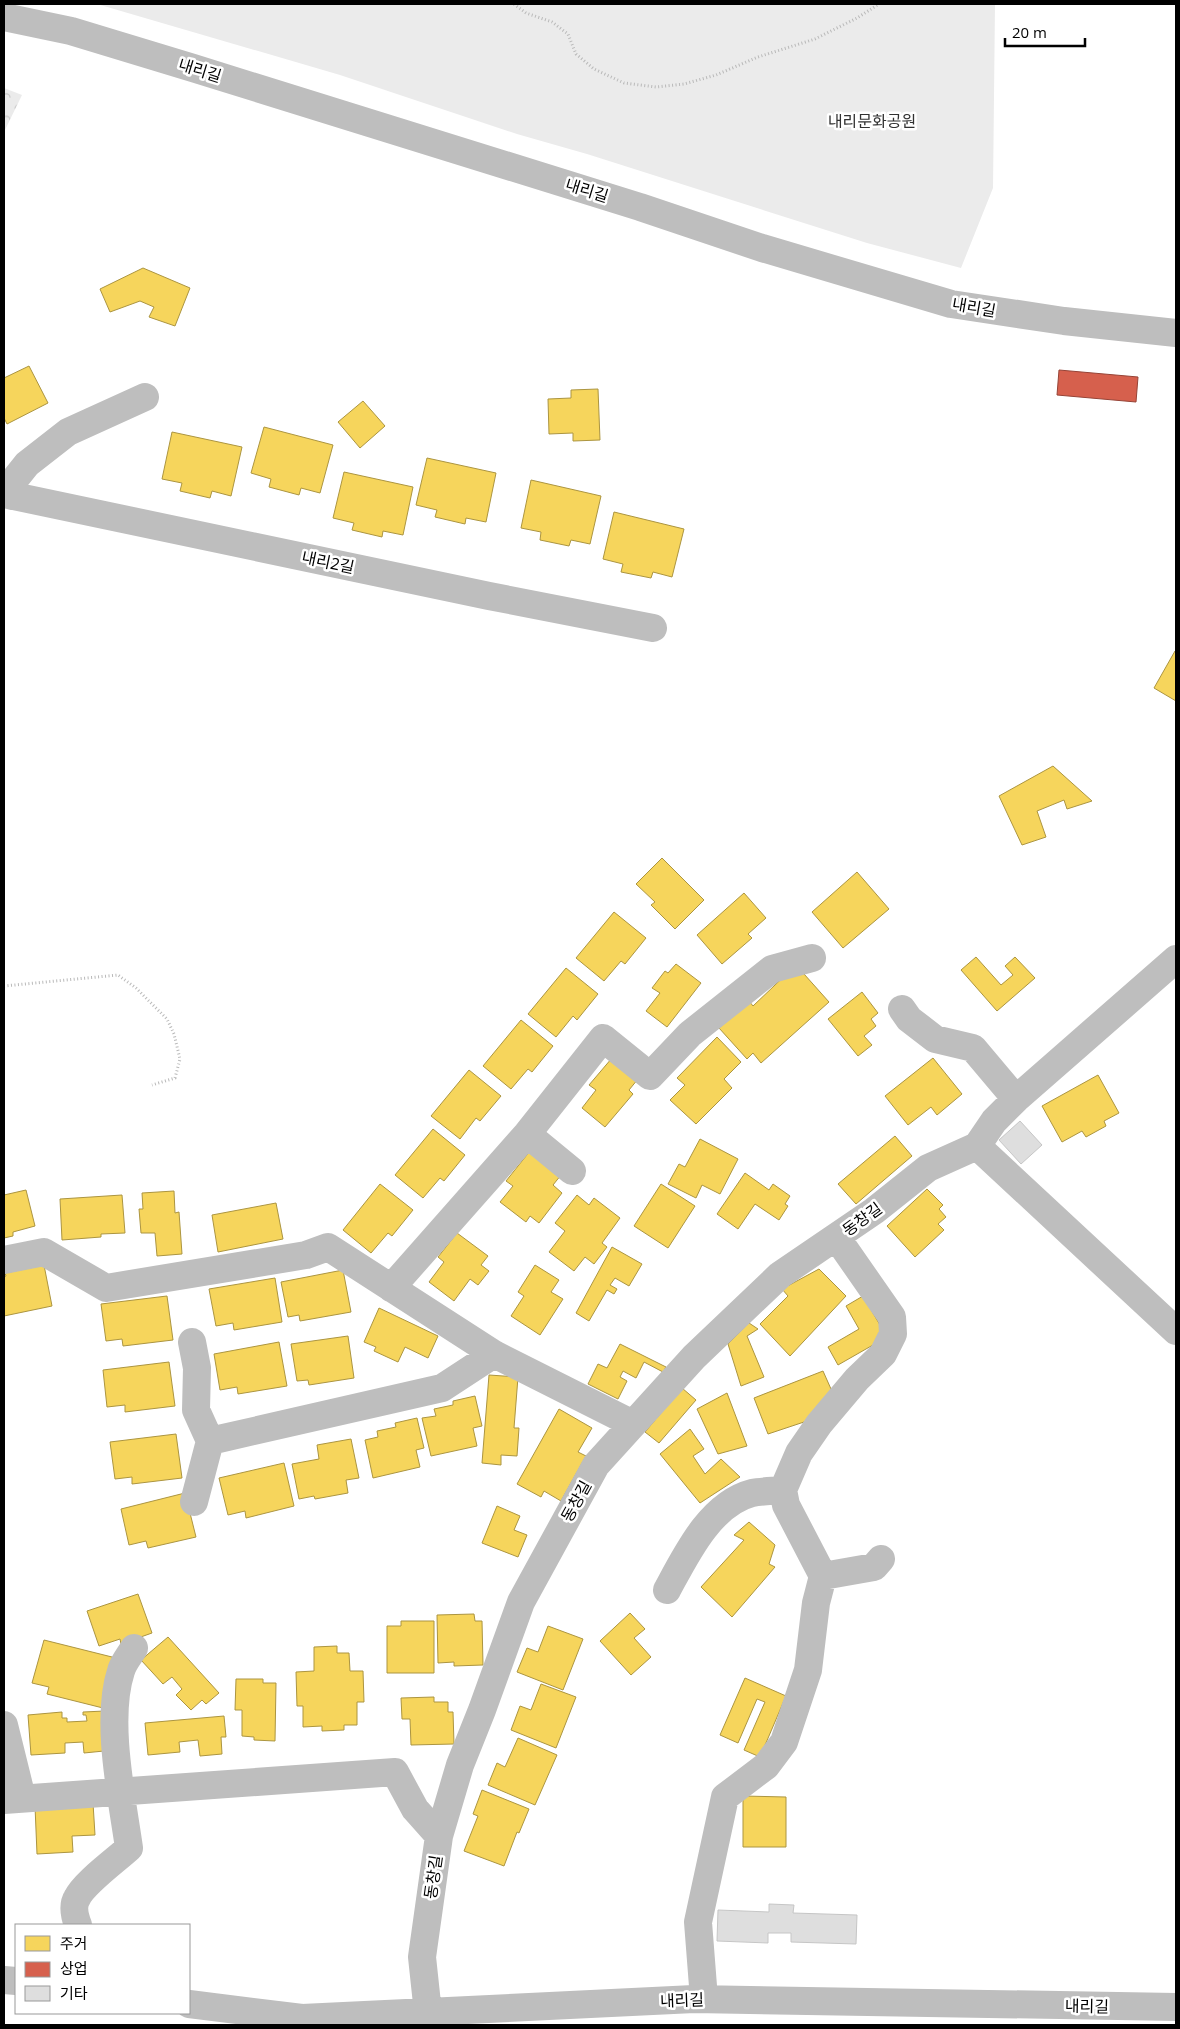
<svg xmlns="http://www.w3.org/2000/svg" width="1180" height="2029" viewBox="0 0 1180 2029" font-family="'Open Sans','Noto Sans KR',sans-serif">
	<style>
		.forest { fill: url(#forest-crowns) }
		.green { fill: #ebebeb }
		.homes { fill: #f6d55c; stroke: #ac9540 }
		.shops { fill: #d6604d; stroke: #964336 }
		.building { fill: #dedede; stroke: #c6c6c6 }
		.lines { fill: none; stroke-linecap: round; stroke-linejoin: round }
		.path { stroke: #b9b9b9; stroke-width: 3; stroke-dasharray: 1 2.5; stroke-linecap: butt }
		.minor { stroke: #bebebe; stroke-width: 28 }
		.labels { text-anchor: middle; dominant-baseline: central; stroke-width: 5; stroke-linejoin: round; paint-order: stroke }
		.street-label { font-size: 16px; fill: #000; stroke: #fff }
		.park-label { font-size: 16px; fill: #313131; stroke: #fff }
	</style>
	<defs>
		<pattern id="forest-crowns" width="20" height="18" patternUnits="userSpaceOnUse" patternTransform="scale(1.25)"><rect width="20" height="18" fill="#ebebeb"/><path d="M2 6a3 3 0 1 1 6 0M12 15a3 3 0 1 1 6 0" fill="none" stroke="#c8c8c8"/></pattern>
	</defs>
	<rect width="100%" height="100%" fill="#fff"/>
	<!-- forest -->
	<path class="forest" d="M4 88 22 95 4 132Z"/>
	<!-- green -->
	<path class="green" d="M97 4H995L993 188 961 268 867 243 587 154 517 134 340 75Z"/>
	<!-- homes -->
	<path class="homes" d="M143 268 190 288 175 326 149 317 154 307 140 301 110 312 100 289Z
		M29 366 48 403 7 424 4 418V378Z
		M598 389 600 440 573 441V433L549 434 548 399 571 398V390Z
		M363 401 385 426 360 448 338 422Z
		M264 427 333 445 320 493 301 488 299 495 269 487 271 479 251 473Z
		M172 432 242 447 231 496 212 491 210 498 180 491 182 483 162 479Z
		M427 458 496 473 486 522 466 518 465 524 435 517 437 510 416 505Z
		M344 472 413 487 403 535 383 531 382 537 352 530 354 523 333 518Z
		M531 480 601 496 590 544 571 540 569 546 540 540 541 532 521 528Z
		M614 512 684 529 672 577 653 572 651 578 621 572 623 564 603 559Z
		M1175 651 1176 652V701L1154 688Z
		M1053 766 1092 801 1067 809 1064 800 1037 811 1046 837 1022 845 999 796Z
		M662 858 704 900 675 929 651 905 655 902 636 884Z
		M857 872 889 909 843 948 812 912Z
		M744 893 766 918 748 934 752 938 722 964 697 935Z
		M614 912 646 938 625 964 621 961 604 981 576 958Z
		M976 957 1001 985 1013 975 1005 966 1015 957 1035 978 997 1011 961 970Z
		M676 964 701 983 667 1027 646 1011 660 993 652 988 665 971 668 973Z
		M796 965 829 1002 761 1063 753 1053 747 1059 719 1028 749 1001 753 1006Z
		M566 968 598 994 577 1020 573 1016 556 1037 528 1014Z
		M862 992 878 1013 871 1019 876 1026 864 1036 872 1045 858 1056 828 1019Z
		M521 1020 553 1046 532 1072 528 1069 511 1089 483 1066Z
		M717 1037 741 1062 724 1079 732 1088 696 1124 670 1100 685 1085 677 1078Z
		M612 1058 638 1079 629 1090 633 1094 605 1127 582 1108 596 1090 589 1085Z
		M933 1058 962 1094 937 1115 931 1107 908 1125 885 1096Z
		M469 1070 501 1096 480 1121 476 1118 460 1139 431 1116Z
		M1098 1075 1119 1113 1104 1121 1106 1126 1086 1137 1082 1131 1062 1142 1042 1106Z
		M433 1129 465 1155 444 1181 440 1178 423 1198 395 1175Z
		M895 1136 912 1156 856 1204 838 1184Z
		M700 1139 738 1159 720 1194 702 1185 696 1198 668 1184 679 1164 685 1167Z
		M530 1151 561 1175 553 1185 562 1193 539 1223 530 1216 526 1222 500 1202 513 1186 506 1181Z
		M745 1173 769 1190 773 1184 790 1196 785 1204 788 1206 779 1220 755 1204 738 1229 717 1214Z
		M380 1184 413 1210 392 1236 388 1233 371 1253 343 1230Z
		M661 1184 695 1206 668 1248 634 1226Z
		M927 1189 943 1205 939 1209 946 1217 938 1224 944 1230 915 1257 887 1226Z
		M26 1190 35 1226 13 1232V1236L4 1238V1195Z
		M174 1191 175 1213 179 1212 182 1254 157 1256 155 1233H141L139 1209H143L142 1193Z
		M122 1195 125 1233 101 1234V1237L62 1240 60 1199Z
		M577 1195 589 1205 594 1198 620 1218 602 1243 607 1247 594 1264 585 1257 574 1271 549 1252 565 1231 555 1223Z
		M276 1203 283 1239 218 1252 212 1215Z
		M457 1233 488 1256 481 1265 489 1271 478 1285 470 1279 454 1301 429 1282 444 1262 438 1257Z
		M612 1247 642 1264 629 1286 615 1278 610 1285 617 1289 614 1294 607 1290 589 1321 576 1313Z
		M44 1265 52 1306 4 1316V1277L6 1276 5 1273Z
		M535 1265 559 1280 551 1292 563 1299 540 1335 511 1316 524 1296 518 1292Z
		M819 1269 846 1296 790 1356 760 1324 788 1296 782 1289Z
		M343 1270 351 1312 300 1321 299 1315 288 1317 281 1282Z
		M275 1278 282 1322 234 1330 233 1323 216 1326 209 1289Z
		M167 1296 173 1340 123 1346 122 1339 106 1341 101 1304Z
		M863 1296 887 1337 838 1365 828 1347 859 1329 846 1306Z
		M379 1308 438 1336 428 1358 405 1347 398 1362 374 1351 376 1347 364 1342Z
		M749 1323 758 1329 747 1336 764 1377 741 1386 728 1344Z
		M348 1336 354 1378 309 1385 308 1380 297 1381 291 1344Z
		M279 1342 287 1386 238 1394 237 1387 220 1390 214 1354Z
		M620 1344 666 1367 663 1372 644 1362 636 1378 623 1371 620 1377 627 1381 618 1399 588 1384 598 1364 607 1368Z
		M169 1362 175 1406 125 1412V1405L107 1407 103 1370Z
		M823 1371 835 1398 813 1419 768 1434 754 1398Z
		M489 1375 518 1377 514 1428H519L517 1456 501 1455V1465L482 1463Z
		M682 1388 696 1400 659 1443 645 1432Z
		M727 1393 747 1446 718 1454 697 1409Z
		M475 1396 482 1426 473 1428 477 1446 431 1456 422 1418 436 1416 434 1409 453 1405V1401Z
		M559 1409 592 1428 578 1452 586 1456 561 1501 544 1491 541 1497 517 1484Z
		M417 1418 424 1448 416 1450 420 1467 373 1478 365 1440 378 1437 377 1431 396 1427 395 1423Z
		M690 1429 704 1449 693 1456 705 1474 721 1459 740 1477 700 1503 660 1454Z
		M176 1434 182 1478 132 1484V1477L115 1479 110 1442Z
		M351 1439 359 1478 346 1480 348 1493 315 1499 314 1496 299 1499 292 1464 319 1459 317 1445Z
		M284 1463 294 1506 246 1518 245 1511 228 1515 219 1478Z
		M185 1493 196 1537 148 1548 146 1541 129 1545 121 1509Z
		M497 1506 520 1516 514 1530 527 1535 518 1557 482 1543Z
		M749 1522 775 1545 769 1564 775 1567 732 1617 701 1587 744 1540 734 1535Z
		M138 1594 152 1633 121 1644 120 1639 99 1646 87 1611Z
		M630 1613 645 1629 634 1638 651 1657 631 1675 600 1641Z
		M474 1614 475 1621H482L483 1665 454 1666V1662L438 1663 437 1615Z
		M401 1621H434V1673H387V1626H401Z
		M548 1626 583 1639 563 1690 517 1672 527 1648 538 1652Z
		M168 1637 219 1693 206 1704 202 1700 191 1710 176 1695 182 1689 172 1677 163 1684 141 1660Z
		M44 1640 116 1658 103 1708 47 1694 49 1687 32 1683Z
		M337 1646V1653H349L350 1671H363L364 1702H357V1725H344V1730L322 1731V1726L303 1727V1706H297L296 1672 314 1671V1647Z
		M745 1678 786 1696 760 1757 744 1750 765 1702 757 1699 738 1743 720 1735Z
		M236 1679H263V1683H276L275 1741 254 1740V1737L242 1736V1710H235Z
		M541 1684 576 1697 556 1748 511 1730 520 1706 531 1710Z
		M434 1697V1702H448V1712H453L454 1744 411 1745 410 1719H402L401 1698Z
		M105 1711 104 1751 84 1753 83 1742 65 1743V1753L31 1755 28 1715 62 1712V1718H67V1722L87 1721 86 1715H83V1712Z
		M224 1716 226 1737H221L222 1754 200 1756 198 1740 179 1742 180 1752 148 1755 145 1723Z
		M518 1738 557 1755 535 1805 488 1785 497 1763 505 1767Z
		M482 1790 529 1809 519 1833 517 1832 504 1866 464 1851 478 1816 473 1814Z
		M743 1796 786 1797V1847H743Z
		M93 1803 95 1835 72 1836 73 1852 37 1854 35 1806Z"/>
	<!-- shops -->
	<path class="shops" d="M1059 370 1138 377 1136 402 1057 395Z"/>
	<!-- building -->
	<path class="building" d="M1020 1121 1042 1145 1021 1164 999 1140Z
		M769 1904 794 1905 793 1913 857 1915 856 1944 791 1942V1933H768V1943L717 1941 718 1910 769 1912Z"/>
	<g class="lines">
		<!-- path -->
		<path class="path" d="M514 4 526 13 552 22 568 34 576 54 594 69 624 83 656 87 684 84 716 75 758 57 815 39 857 18 879 4
			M4 986 118 975 136 988 167 1019 174 1034 180 1059 175 1078 152 1085"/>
		<!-- minor -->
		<path class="minor" d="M4 17 71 31 193 68 640 207 762 248 951 304 1064 321 1176 333
			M4 494 489 596 653 628
			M12 496 15 479 27 464 68 432 145 397
			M902 1009 909 1019 935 1039 973 1048 1016 1099
			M527 1134 572 1171
			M977 1146 1176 1331
			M4 1260 44 1252 106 1288 306 1255 328 1247 494 1354 633 1424
			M391 1288 527 1134 603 1038 650 1076 690 1034 772 969 812 958
			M192 1342 197 1368 196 1410 210 1441 442 1388 494 1354
			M194 1502 210 1441
			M823 1576 874 1567 881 1559
			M667 1590C686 1555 710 1504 752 1493 762 1491 773 1491 783 1490
			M4 1725 22 1798
			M4 1800 395 1772 415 1809 439 1836
			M78 1925C75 1917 72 1906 77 1898 84 1883 116 1860 129 1848 122 1798 105 1720 121 1671 123 1663 130 1655 134 1648
			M4 1980 16 1981
			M704 1999 698 1922 725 1797 766 1766 784 1742 808 1670 816 1603 823 1576 786 1505 783 1490 799 1453 819 1424 857 1379 883 1354 893 1334 892 1317 837 1238
			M189 2004 302 2018 694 1999 1176 2007
			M428 2013 422 1957 439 1836 460 1765 482 1710 521 1602 596 1465 694 1357 780 1275 874 1211 928 1168 977 1146 994 1121 1016 1099 1176 959"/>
	</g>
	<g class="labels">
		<!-- street labels -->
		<g class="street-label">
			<text transform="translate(200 70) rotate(17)">내리길</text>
			<text transform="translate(587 190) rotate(17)">내리길</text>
			<text transform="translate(974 307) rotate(10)">내리길</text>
			<text transform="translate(328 562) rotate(12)">내리2길</text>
			<text transform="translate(862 1219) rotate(-36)">동창길</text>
			<text transform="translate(576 1501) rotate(-61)">동창길</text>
			<text transform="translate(433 1877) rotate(-82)">동창길</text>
			<text transform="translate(682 2000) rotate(-2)">내리길</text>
			<text transform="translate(1087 2006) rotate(1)">내리길</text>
		</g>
		<!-- park labels -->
		<g class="park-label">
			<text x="872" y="121">내리문화공원</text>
		</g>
	</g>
	<!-- border -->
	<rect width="1180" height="2029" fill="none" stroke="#000000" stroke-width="10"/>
	<!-- legend -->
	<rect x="15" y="1924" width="175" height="90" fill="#ffffff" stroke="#999999"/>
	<rect x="25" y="1936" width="25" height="15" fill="#f6d55c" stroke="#999999"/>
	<text x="60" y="1949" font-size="15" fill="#000000">주거</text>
	<rect x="25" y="1962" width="25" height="15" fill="#d6604d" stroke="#999999"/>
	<text x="60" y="1974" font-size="15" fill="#000000">상업</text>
	<rect x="25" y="1986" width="25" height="15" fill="#dedede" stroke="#999999"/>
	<text x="60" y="1999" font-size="15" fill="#000000">기타</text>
	<!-- scale -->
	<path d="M1005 38v8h80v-8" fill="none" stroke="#000000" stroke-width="2.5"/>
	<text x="1012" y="38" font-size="15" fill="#000000" stroke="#ffffff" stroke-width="4" paint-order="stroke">20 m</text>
</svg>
